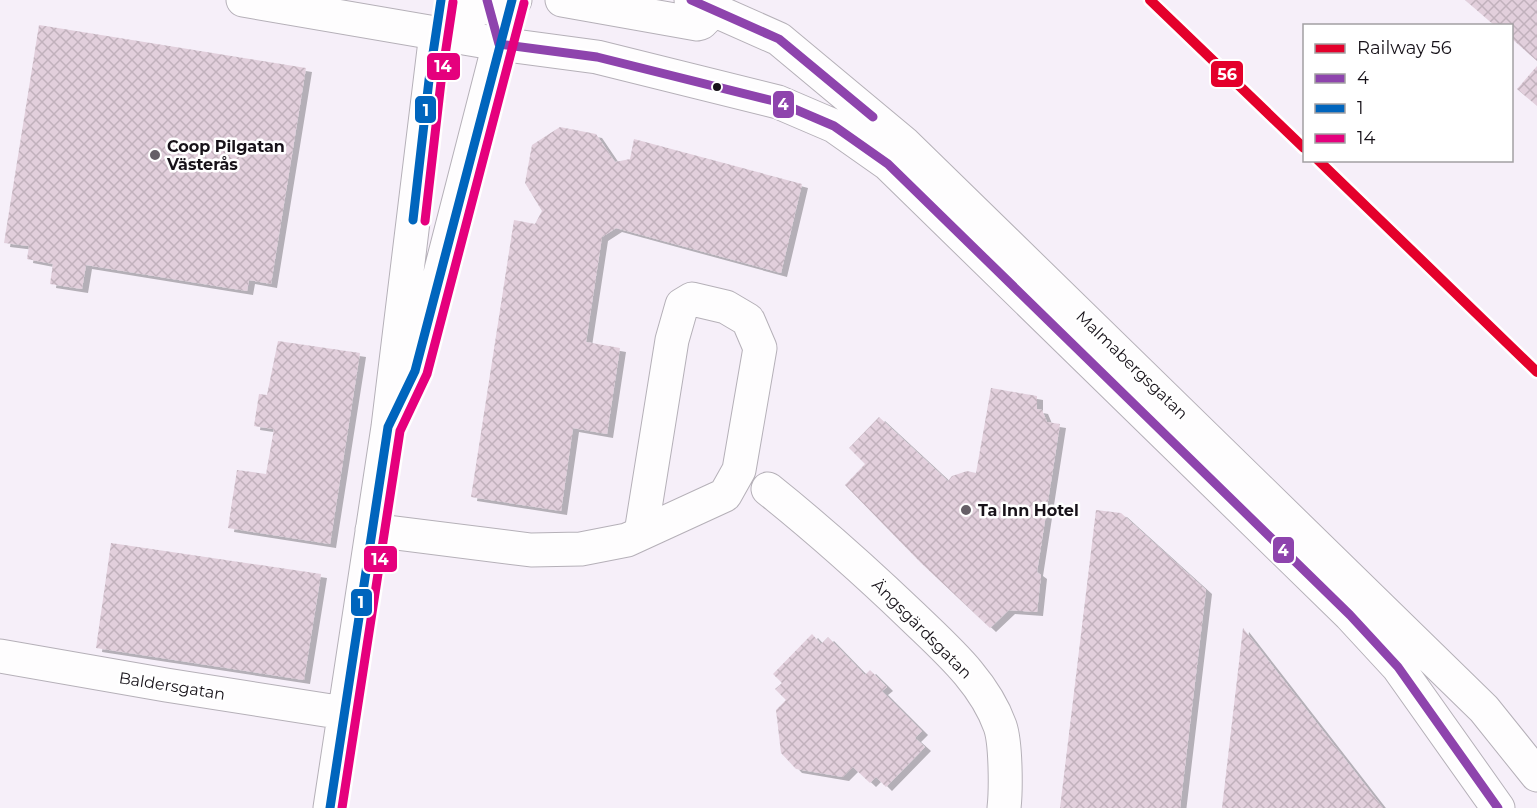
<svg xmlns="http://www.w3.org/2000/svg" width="1537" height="808" viewBox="0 0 1537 808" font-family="Montserrat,sans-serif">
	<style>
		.building { fill: url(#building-cross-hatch); filter: url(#shadow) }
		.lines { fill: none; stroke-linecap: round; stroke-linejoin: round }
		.minor-casing { stroke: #b5b0b8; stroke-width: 35 }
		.major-casing { stroke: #b5b0b8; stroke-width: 35 }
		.minor { stroke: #fefdfe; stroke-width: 33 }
		.major { stroke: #fefdfe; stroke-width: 33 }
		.bus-1-casing { stroke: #fff; stroke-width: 14 }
		.bus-2-casing { stroke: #fff; stroke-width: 14 }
		.bus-3-casing { stroke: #fff; stroke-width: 14 }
		.bus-1 { stroke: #8e44ad; stroke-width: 9 }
		.bus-2 { stroke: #0065bd; stroke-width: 9 }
		.bus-3 { stroke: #e5007d; stroke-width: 9 }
		.rail-1-casing { stroke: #fff; stroke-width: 15 }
		.rail-1 { stroke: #e4002b; stroke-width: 10 }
		.bus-dot { fill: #171219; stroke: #fff; stroke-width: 2 }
		.poi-dot { fill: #655f67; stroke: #fff; stroke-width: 2 }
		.labels { text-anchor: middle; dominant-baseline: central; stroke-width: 5; stroke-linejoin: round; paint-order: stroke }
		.poi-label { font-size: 16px; font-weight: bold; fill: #171219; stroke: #fff; text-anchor: start }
		.street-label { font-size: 16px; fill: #171219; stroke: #fff }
		.line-badge { stroke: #fff; stroke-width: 2 }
		.badge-label { font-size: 16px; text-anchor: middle; font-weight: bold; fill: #fff }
	</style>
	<defs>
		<pattern id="building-cross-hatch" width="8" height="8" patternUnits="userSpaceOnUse" patternTransform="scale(1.5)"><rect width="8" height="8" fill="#e2cfdc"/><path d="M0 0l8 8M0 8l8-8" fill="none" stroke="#c1b1bc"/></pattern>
		<filter id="shadow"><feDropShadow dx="6" dy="4" stdDeviation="0" flood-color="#0004"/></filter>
	</defs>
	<rect width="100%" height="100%" fill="#f6eff9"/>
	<!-- building -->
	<path class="building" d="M1465 0H1537V61L1512 39V26H1495Z
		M39 25 306 68 271 284 249 280 247 291 86 265 82 289 50 284 53 264 27 259 29 246 4 243Z
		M1537 66V106L1517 89Z
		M560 127 596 134 615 162 630 159 634 139 802 184 781 273 616 228 602 237 586 342 620 348 607 434 573 428 561 511 471 497 514 220 535 224 542 211 525 183 532 145Z
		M278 341 360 353 330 544 228 528 237 470 266 474 274 429 254 426 259 394 267 395Z
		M991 388 1037 396V409L1042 410 1047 422 1060 424 1037 572 1041 575 1037 612 1009 610 990 628 920 562 845 485 865 464 849 448 879 417 948 481 952 476 967 471 976 473Z
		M1096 510 1121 513 1206 590 1180 808H1060Z
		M111 543 321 574 304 680 96 648Z
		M1243 628 1383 808H1222Z
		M812 634 821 644 828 637 865 675 870 670 887 687 882 691 922 731 915 738 925 747 886 787 876 777 870 783 853 767 843 777 796 769 781 753 776 710 786 700 775 689 782 683 773 674Z"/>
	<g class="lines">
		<defs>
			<path id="minor" d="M405 393 415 371 499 44
				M768 489C818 529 865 571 912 616 945 648 984 681 1000 726 1006 743 1006 790 1004 808
				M372 530 531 550 581 549 627 540 725 495 739 470 760 348 748 320 726 307 692 299 682 305 672 340 641 533
				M0 656 166 685 344 713
				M330 808 388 427 436 33"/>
			<path id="major" d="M243 0 499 44 597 57 778 102 834 126 888 164 1350 615 1398 667 1498 808
				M562 0 697 24 701 23 715 9
				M691 0 779 39 905 144 1484 709 1537 775
				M436 33 471 11 515 0"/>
		</defs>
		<!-- minor casing -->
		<use href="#minor" class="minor-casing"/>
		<!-- major casing -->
		<use href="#major" class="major-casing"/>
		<!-- minor -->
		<use href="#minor" class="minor"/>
		<!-- major -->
		<use href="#major" class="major"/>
		<defs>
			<path id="bus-1" d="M487 0 499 44 597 57 778 102 834 126 888 164 1350 615 1398 667 1498 808
				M691 0 779 39 873 117"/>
			<path id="bus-2" d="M413 220 429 80 441 0
				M330 808 388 427 415 371 512 0"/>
			<path id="bus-3" d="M425 221 441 82 453 2
				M342 808 400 431 427 374 524 3"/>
		</defs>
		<!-- bus-1 casing -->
		<use href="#bus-1" class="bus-1-casing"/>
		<!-- bus-2 casing -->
		<use href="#bus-2" class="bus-2-casing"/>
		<!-- bus-3 casing -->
		<use href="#bus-3" class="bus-3-casing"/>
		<!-- bus-1 -->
		<use href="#bus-1" class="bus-1"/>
		<!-- bus-2 -->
		<use href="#bus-2" class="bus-2"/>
		<!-- bus-3 -->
		<use href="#bus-3" class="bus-3"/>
		<defs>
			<path id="rail-1" d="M1150 0 1304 148
				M1318 160 1537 372"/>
		</defs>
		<!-- rail-1 casing -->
		<use href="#rail-1" class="rail-1-casing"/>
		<!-- rail-1 -->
		<use href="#rail-1" class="rail-1"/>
	</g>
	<!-- markers -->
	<circle class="bus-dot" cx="717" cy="87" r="5"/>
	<g class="poi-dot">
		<circle cx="155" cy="155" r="6"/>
		<circle cx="966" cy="510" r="6"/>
	</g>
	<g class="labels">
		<!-- poi labels -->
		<g class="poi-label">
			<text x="167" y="146">Coop Pilgatan<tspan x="167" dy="18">Västerås</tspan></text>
			<text x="978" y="510">Ta Inn Hotel</text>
		</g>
		<!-- street labels -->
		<g class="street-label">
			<text transform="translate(1132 365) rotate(44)">Malmabergsgatan</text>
			<text transform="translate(922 629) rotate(45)">Ängsgärdsgatan</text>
			<text transform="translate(172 686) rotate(9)">Baldersgatan</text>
		</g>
	</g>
	<g class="line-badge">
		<rect x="426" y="52" width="35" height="29" rx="6" fill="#e5007d"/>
		<rect x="1210" y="60" width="34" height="28" rx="6" fill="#e4002b"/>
		<rect x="772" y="90" width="23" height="29" rx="6" fill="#8e44ad"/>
		<rect x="414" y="95" width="23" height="29" rx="6" fill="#0065bd"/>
		<rect x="1272" y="536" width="23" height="28" rx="6" fill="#8e44ad"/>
		<rect x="363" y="545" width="35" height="28" rx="6" fill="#e5007d"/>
		<rect x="350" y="588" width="23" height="29" rx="6" fill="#0065bd"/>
	</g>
	<g class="badge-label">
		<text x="443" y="72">14</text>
		<text x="1227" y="80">56</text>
		<text x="783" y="110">4</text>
		<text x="426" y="116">1</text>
		<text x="1283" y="556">4</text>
		<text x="380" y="565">14</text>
		<text x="361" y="608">1</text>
	</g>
	<!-- legend -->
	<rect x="1303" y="24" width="210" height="138" fill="#ffffff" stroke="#a2a0a3" stroke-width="1.5"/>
	<rect x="1315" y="44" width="30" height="9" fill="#e4002b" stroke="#a2a0a3" stroke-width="1.5"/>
	<text x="1357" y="54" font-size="18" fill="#171219">Railway 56</text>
	<rect x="1315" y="74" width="30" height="9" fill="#8e44ad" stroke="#a2a0a3" stroke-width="1.5"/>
	<text x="1357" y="84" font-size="18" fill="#171219">4</text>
	<rect x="1315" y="104" width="30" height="9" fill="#0065bd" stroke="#a2a0a3" stroke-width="1.5"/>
	<text x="1357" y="114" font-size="18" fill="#171219">1</text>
	<rect x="1315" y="134" width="30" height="9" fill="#e5007d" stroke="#a2a0a3" stroke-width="1.5"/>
	<text x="1357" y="144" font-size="18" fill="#171219">14</text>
</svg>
